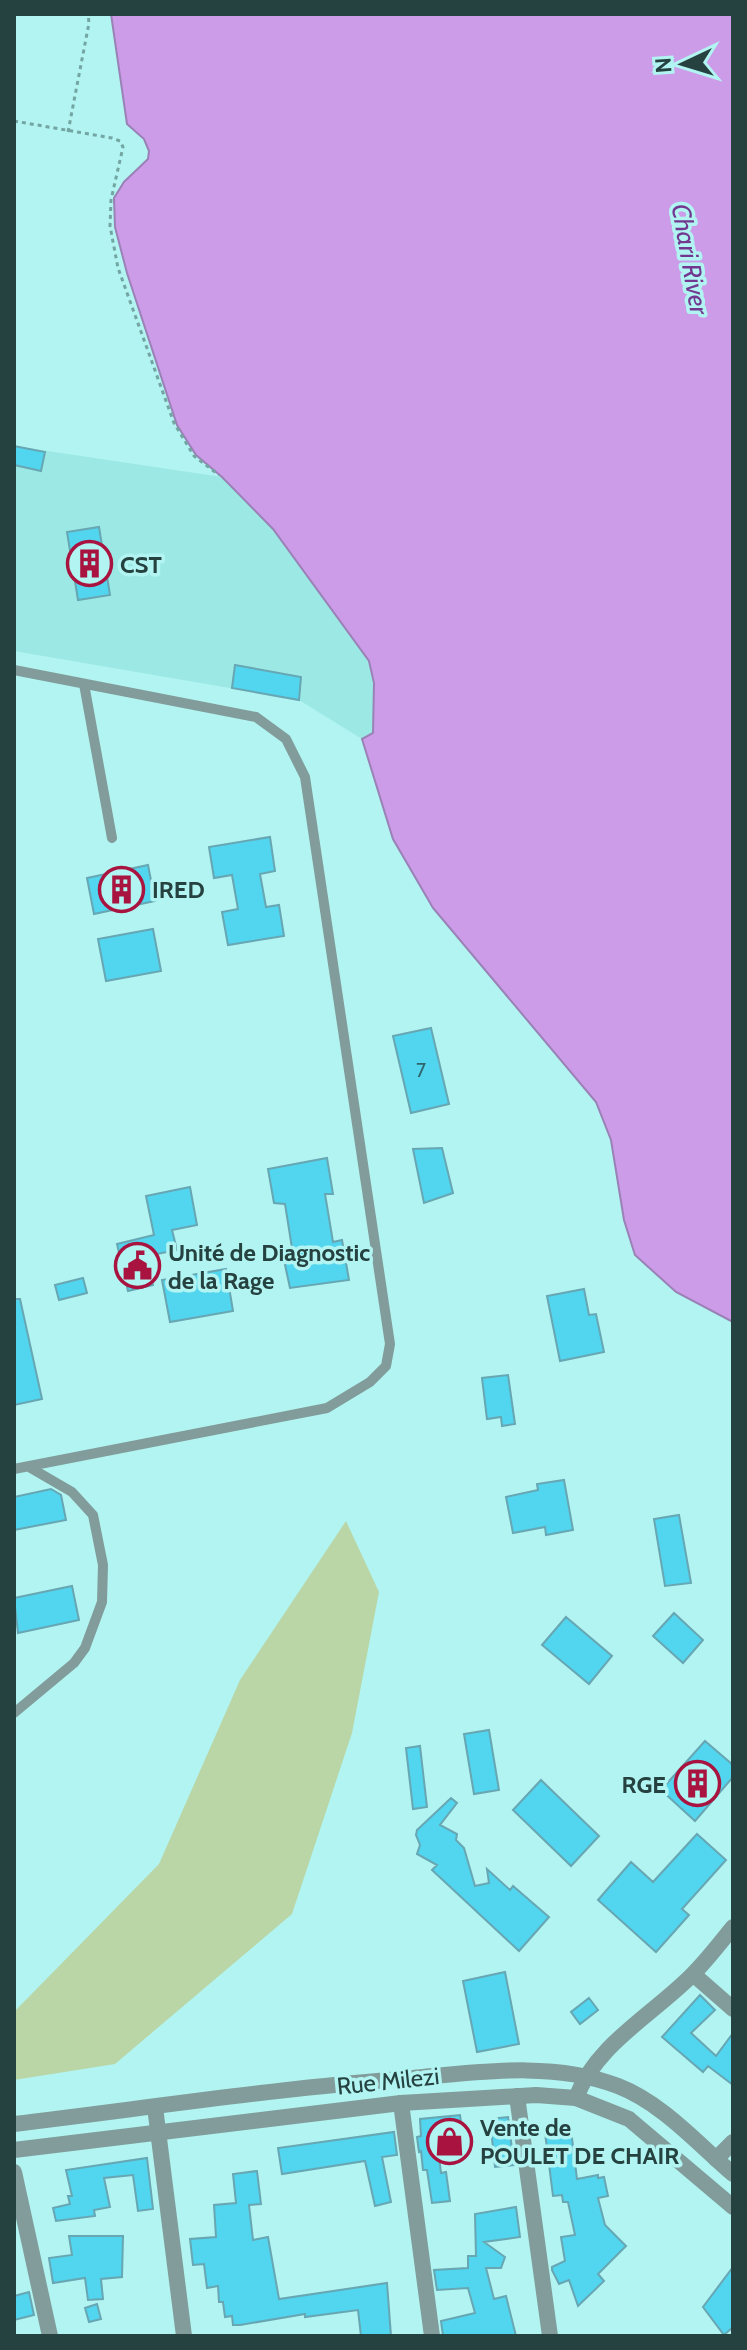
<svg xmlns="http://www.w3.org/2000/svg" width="747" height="2350" viewBox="0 0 747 2350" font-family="Cabin,sans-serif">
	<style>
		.built { fill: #9be8e5 }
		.green { fill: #bad6a6 }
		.water { fill: #cc9ce8; stroke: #9a81b6; stroke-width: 2 }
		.building { fill: #52d5ee; stroke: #67a6b3; stroke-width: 2 }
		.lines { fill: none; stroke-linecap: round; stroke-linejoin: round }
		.path { stroke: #73a5a3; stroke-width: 3; stroke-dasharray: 4 4; stroke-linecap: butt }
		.service { stroke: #819c9a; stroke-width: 10 }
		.minor { stroke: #819c9a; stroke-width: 16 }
		.tertiary { stroke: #819c9a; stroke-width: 16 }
		.labels { text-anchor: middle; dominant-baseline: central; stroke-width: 7; stroke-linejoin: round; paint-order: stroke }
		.number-label { font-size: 20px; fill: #30666c }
		.poi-label { font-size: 24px; font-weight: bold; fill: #254140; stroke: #b1f4f1; text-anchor: start }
		.street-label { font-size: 24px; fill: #254140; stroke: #b1f4f1 }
		.water-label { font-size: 26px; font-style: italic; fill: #723890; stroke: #b1f4f1 }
	</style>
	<rect width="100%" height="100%" fill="#b1f4f1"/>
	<!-- built -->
	<path class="built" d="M14 446 222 477 273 529 369 661 374 683 373 733 362 739 299 700 14 651Z"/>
	<!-- green -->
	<path class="green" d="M346 1521 379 1592 352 1733 292 1914 115 2064 14 2080V2012L159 1864 240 1680Z"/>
	<!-- water -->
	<path class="water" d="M111 14H733V1322L676 1292 635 1255 624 1220 611 1140 596 1102 433 908 393 839 362 739 373 733 374 683 369 661 273 529 222 477 196 455 177 425 127 273 115 227 114 198 124 182 148 159 149 151 144 139 127 124Z"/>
	<!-- building -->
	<path class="building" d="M14 446 45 452 41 471 14 465Z
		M99 527 110 595 78 600 67 532Z
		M235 665 301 677 299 700 232 688Z
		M270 837 275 871 260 874 266 907 279 905 284 936 228 945 222 912 238 909 232 875 214 878 209 847Z
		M148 865 155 901 94 914 87 878Z
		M153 929 161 971 106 981 98 939Z
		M431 1028 449 1104 411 1113 393 1036Z
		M442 1148 453 1193 424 1203 413 1149Z
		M327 1158 333 1194H325L333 1242 342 1240 349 1280 290 1288 282 1251 292 1248 285 1204 274 1203 268 1169Z
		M190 1187 197 1225 172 1230 177 1250 147 1256 153 1285 128 1291 117 1244 154 1235 146 1196Z
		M226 1269 233 1311 170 1322 162 1280Z
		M83 1278 87 1293 59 1300 55 1285Z
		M584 1289 589 1315 596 1314 604 1352 560 1361 547 1296Z
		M14 1299H20L42 1399 14 1405Z
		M508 1375 515 1424 502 1426 501 1417 487 1419 482 1378Z
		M564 1480 573 1530 546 1535 545 1527 513 1533 506 1497 538 1490 537 1484Z
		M51 1489 61 1495 66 1520 14 1530V1497Z
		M679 1515 691 1583 665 1586 654 1519Z
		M72 1586 79 1620 18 1633 14 1598Z
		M674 1613 703 1640 683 1663 653 1636Z
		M566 1617 612 1656 589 1684 542 1645Z
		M489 1730 499 1790 474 1794 464 1734Z
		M705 1741 733 1765V1777L695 1821 661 1790Z
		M420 1746 427 1807 413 1809 406 1748Z
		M541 1780 599 1836 571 1866 513 1810Z
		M451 1798 457 1803 440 1825 457 1834 456 1840 464 1848 475 1886 489 1883 487 1869 510 1890 513 1886 549 1917 519 1951 432 1870 437 1865 417 1854 420 1845 416 1835 417 1830Z
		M697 1834 726 1860 682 1909 689 1915 656 1952 598 1900 631 1862 653 1882Z
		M505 1972 519 2044 477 2052 463 1981Z
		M700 1995 715 2010 691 2033 716 2056 733 2033V2085L708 2066 703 2072 662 2037Z
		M589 1998 598 2010 580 2024 571 2012Z
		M460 2115 463 2137 437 2140 441 2173 446 2172 450 2201 432 2203 427 2170H423L421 2151 419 2152 417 2137 421 2136 420 2119Z
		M508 2117 514 2165 495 2167 490 2119Z
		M571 2130 577 2179 598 2175V2178L604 2177 608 2196 598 2198 605 2225 626 2246 598 2274 604 2281 578 2306 569 2280 559 2284 552 2270V2267L565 2261 561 2237 575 2235 568 2202H563L562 2195 553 2196 545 2133Z
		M394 2132 397 2155 382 2157 391 2202 375 2206 365 2161 282 2174 278 2148Z
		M147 2158 153 2209 138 2211 133 2175 104 2178 110 2207 94 2210 95 2216 56 2221 53 2208 70 2204 68 2196H72L66 2170Z
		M257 2171 261 2204 249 2205 253 2240 268 2237 279 2299 387 2283 391 2336H361L358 2310 305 2317V2314L240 2325H233L232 2316 225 2317 223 2302H219L218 2286 207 2288 204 2264 193 2265 190 2239 216 2237 214 2205 236 2203 233 2174Z
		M516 2207 520 2237 484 2242 505 2257 501 2268H486L494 2299 506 2296 516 2336H443L441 2321 475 2313 468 2288 437 2290 434 2270 468 2268V2256H476L475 2214Z
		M69 2236H123L122 2277 101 2279 103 2299 88 2300 85 2278 53 2283 49 2258 72 2255Z
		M733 2267V2327L724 2335 703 2307Z
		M29 2292 34 2315 14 2320V2296Z
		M97 2304 101 2319 89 2322 85 2308Z"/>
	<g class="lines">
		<!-- path -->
		<path class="path" d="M14 121 112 138 120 141 123 147 111 200 110 226 118 268 174 423 194 456 219 475
			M68 132 89 23 88 14"/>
		<!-- service -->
		<path class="service" d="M14 670 256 717 286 739 305 777 390 1344 386 1366 370 1382 327 1408 14 1469
			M84 684 112 838
			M14 1713 74 1663 85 1648 102 1602 103 1565 93 1515 72 1492 29 1467"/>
		<!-- minor -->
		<path class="minor" d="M693 1974 733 2009
			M517 2096 550 2336
			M576 2098C596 2044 654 2014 693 1974 707 1960 720 1943 733 1927
			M401 2103 432 2336
			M155 2107 184 2336
			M716 2159 733 2142
			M14 2172 50 2336"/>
		<!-- tertiary -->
		<path class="tertiary" d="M14 2124C147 2108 279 2088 413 2078 478 2072 554 2061 618 2086 662 2103 697 2143 733 2174
			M14 2150 401 2103 536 2095 576 2098 629 2119 733 2207"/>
	</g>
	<!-- icons -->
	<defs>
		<symbol id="building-ring" viewBox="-11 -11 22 22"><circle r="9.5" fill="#b1f4f1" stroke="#a9133f" stroke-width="1.5"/><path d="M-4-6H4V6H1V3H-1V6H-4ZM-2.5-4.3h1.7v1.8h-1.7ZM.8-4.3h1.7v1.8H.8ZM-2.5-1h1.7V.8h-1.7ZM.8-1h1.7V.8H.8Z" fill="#a9133f"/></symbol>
		<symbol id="civic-ring" viewBox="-11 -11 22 22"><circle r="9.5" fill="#b1f4f1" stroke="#a9133f" stroke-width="1.5"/><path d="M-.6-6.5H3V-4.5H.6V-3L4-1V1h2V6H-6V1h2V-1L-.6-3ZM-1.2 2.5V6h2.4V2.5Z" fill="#a9133f"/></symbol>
		<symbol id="shop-ring" viewBox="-11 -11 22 22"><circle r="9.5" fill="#b1f4f1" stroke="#a9133f" stroke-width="1.5"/><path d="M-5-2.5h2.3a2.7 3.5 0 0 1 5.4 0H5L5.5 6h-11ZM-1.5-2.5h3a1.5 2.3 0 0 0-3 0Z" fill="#a9133f"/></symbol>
	</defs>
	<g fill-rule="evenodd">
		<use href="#building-ring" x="64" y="538" width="51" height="51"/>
		<use href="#building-ring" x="96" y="864" width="51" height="51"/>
		<use href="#civic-ring" x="112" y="1240" width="51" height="51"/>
		<use href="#building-ring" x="672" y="1758" width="51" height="51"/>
		<use href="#shop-ring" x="424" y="2116" width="51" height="51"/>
	</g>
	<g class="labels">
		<!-- number labels -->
		<g class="number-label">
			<text x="421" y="1070">7</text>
		</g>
		<!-- poi labels -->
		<g class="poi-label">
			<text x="120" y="564">CST</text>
			<text x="152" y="889">IRED</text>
			<text x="168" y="1252">Unité de Diagnostic<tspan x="168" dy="28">de la Rage</tspan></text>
			<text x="666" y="1784" text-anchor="end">RGE</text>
			<text x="480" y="2127">Vente de<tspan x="480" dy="28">POULET DE CHAIR</tspan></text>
		</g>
		<!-- street labels -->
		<g class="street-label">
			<text transform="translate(388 2081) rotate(-6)">Rue Milezi</text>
		</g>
		<!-- water labels -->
		<g class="water-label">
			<text transform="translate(690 259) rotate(80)">Chari River</text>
		</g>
	</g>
	<!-- border -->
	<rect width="747" height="2350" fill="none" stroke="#254140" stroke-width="32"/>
	<!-- north arrow -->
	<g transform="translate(683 64) rotate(266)" stroke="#b1f4f1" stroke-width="6" paint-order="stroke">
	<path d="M0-6L14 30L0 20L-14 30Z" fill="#254140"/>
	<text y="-12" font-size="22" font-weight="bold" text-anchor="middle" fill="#254140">N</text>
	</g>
</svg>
